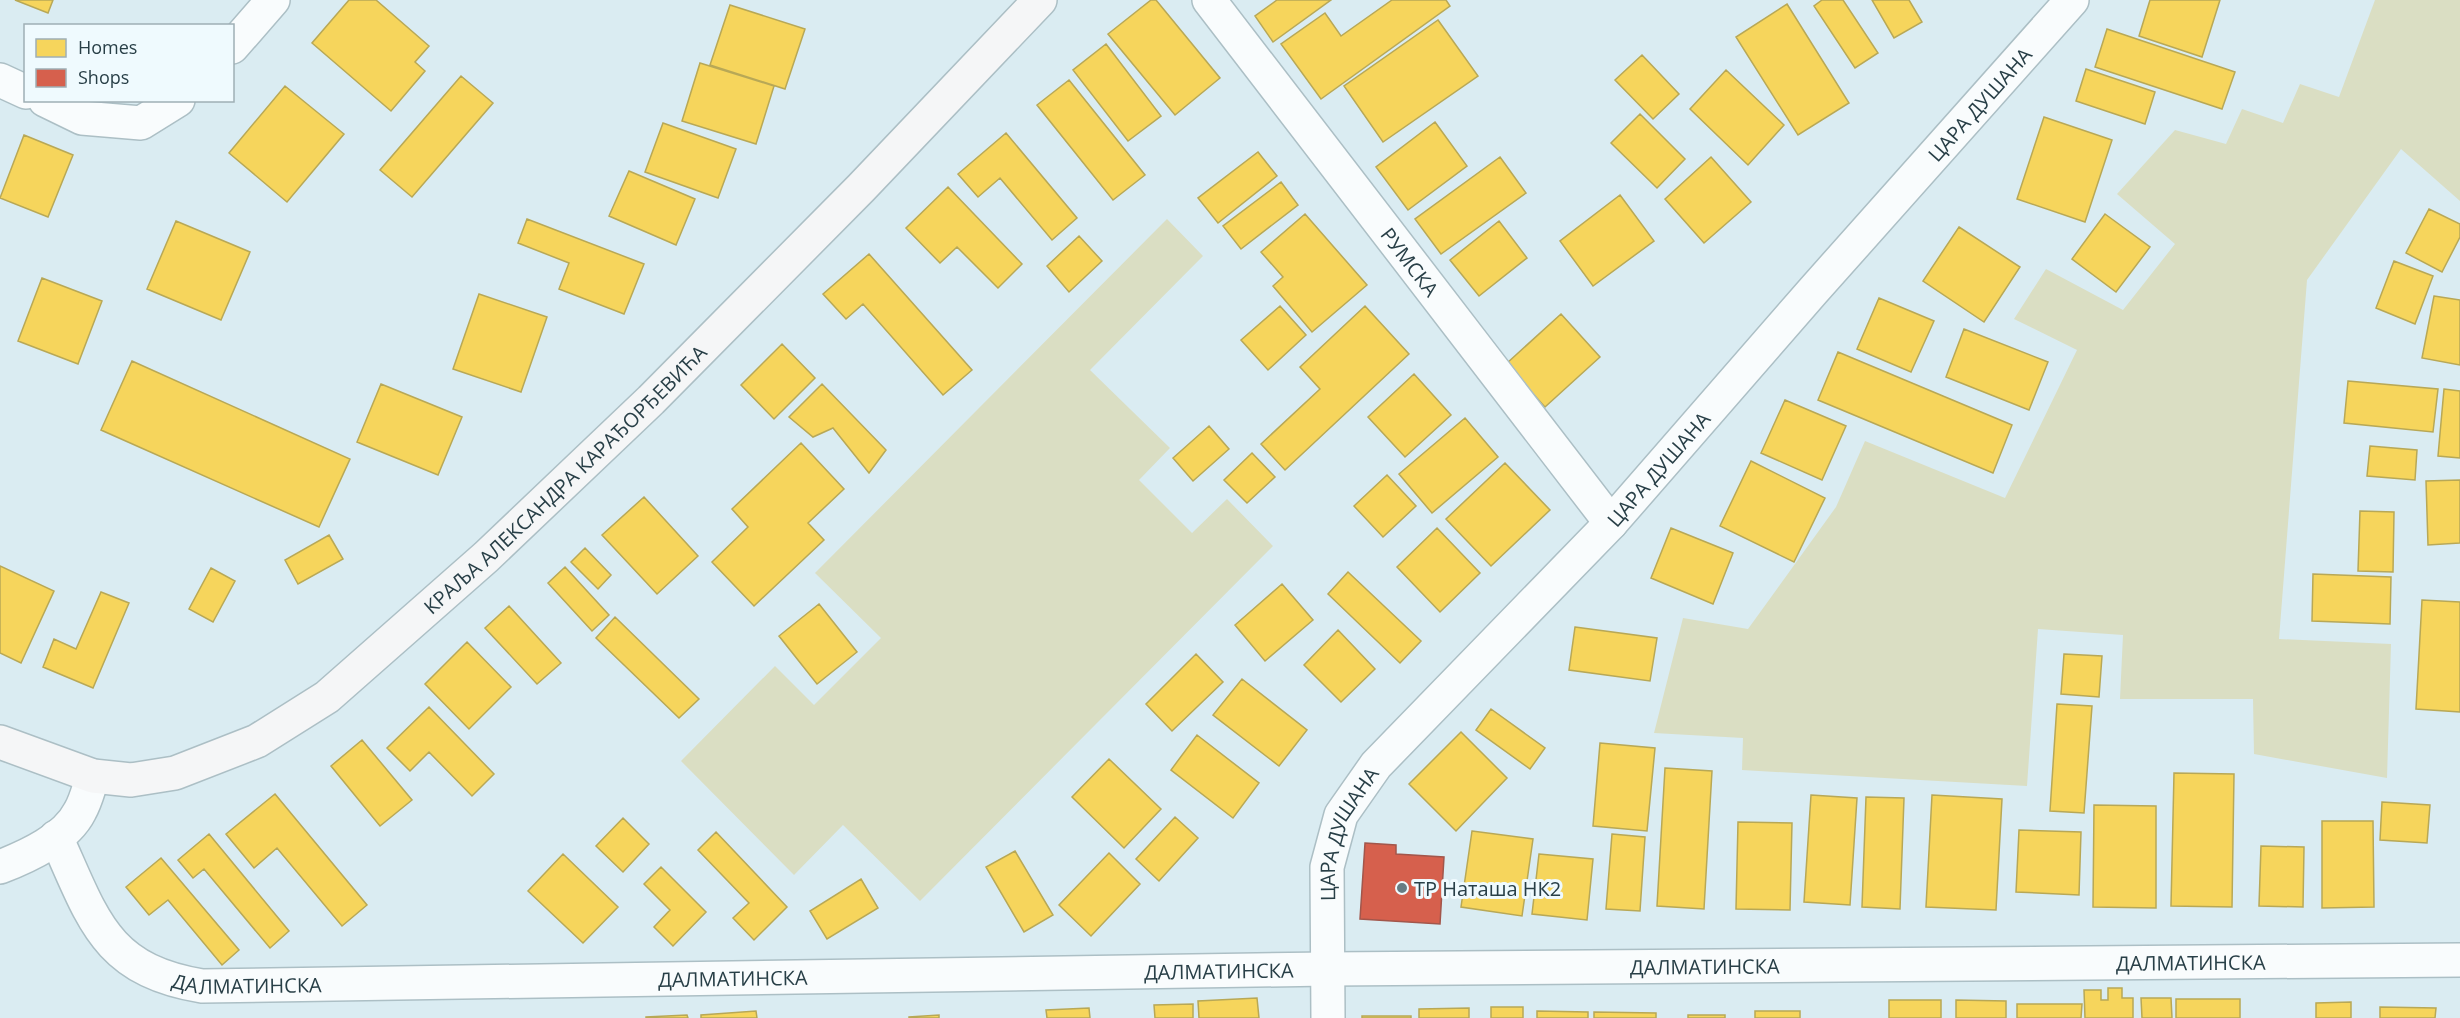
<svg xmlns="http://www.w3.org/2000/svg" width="2460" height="1018" viewBox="0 0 2460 1018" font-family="'Open Sans',sans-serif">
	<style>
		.green { fill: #dadec3 }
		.homes { fill: #f6d55c; stroke: #b8a856; stroke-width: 1.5 }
		.shops { fill: #d6604d; stroke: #a2564b; stroke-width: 1.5 }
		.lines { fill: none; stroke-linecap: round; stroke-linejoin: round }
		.street-casing { stroke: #acbfc5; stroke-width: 36 }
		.secondary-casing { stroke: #acbfc5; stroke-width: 36 }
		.street { stroke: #f9fcfd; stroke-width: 33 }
		.secondary { stroke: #f5f6f7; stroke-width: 33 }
		.poi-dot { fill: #667c83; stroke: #effafe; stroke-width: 2 }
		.labels { text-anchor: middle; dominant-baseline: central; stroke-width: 6; stroke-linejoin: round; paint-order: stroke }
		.street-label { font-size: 20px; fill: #283f47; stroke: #effafe }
		.poi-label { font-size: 20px; fill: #283f47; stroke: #effafe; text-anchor: start }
	</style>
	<rect width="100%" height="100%" fill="#daecf2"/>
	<!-- green -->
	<path class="green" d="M2375 0H2460V201L2401 149 2307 280 2279 639 2391 644 2387 778 2254 754 2253 699H2120L2123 635 2038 629 2027 786 1742 770 1743 738 1654 733 1683 618 1748 629 1836 507 1865 441 2005 498 2077 350 2014 319 2046 269 2123 310 2175 244 2117 194 2175 130 2226 144 2242 109 2283 123 2300 84 2339 97Z
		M1167 219 1203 256 1090 370 1170 448 1139 480 1192 533 1227 499 1273 546 920 901 843 825 794 875 681 761 775 666 814 705 881 638 815 573Z"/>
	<!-- homes -->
	<path class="homes" d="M15 0H53L48 13Z
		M349 0H376L429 46 415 62 425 71 391 111 312 43Z
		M1151 0H1156L1220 78 1175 115 1108 34Z
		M1277 0H1331L1273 42 1255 16Z
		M1392 0H1446L1450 6 1321 99 1281 44 1325 13 1341 36Z
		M1822 0H1843L1878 53 1855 68 1814 6Z
		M1872 0H1909L1922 22 1894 38Z
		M2150 0H2220L2202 57 2139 36Z
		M1787 4 1849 103 1798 135 1736 37Z
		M730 5 805 29 785 89 710 65Z
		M1438 20 1478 76 1383 142 1344 86Z
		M2107 29 2235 72 2222 109 2095 67Z
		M1106 44 1161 116 1128 141 1073 70Z
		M1642 55 1679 94 1653 119 1615 80Z
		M700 63 774 86 756 144 682 121Z
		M2086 69 2155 92 2145 124 2076 101Z
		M1726 70 1784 125 1748 165 1690 109Z
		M461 76 493 103 412 197 380 170Z
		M1069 80 1145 175 1113 200 1037 105Z
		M285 86 344 134 287 202 229 153Z
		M1640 114 1685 159 1657 188 1611 143Z
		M2044 117 2112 140 2085 222 2017 199Z
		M1435 122 1467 166 1408 210 1376 167Z
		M663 123 736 149 718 198 645 172Z
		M1006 133 1077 218 1052 240 1000 178 978 197 958 174Z
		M24 135 73 155 48 217 0 198Z
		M1258 152 1277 176 1218 223 1198 198Z
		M1500 157 1526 193 1441 254 1415 219Z
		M1711 157 1751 202 1704 243 1665 199Z
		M629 171 695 199 676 245 609 216Z
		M1281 182 1298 205 1241 249 1223 226Z
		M948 187 1022 264 998 288 957 247 940 263 906 228Z
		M1620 195 1654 241 1593 286 1560 241Z
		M2429 209 2460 224V237L2442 272 2406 253Z
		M1305 214 1367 285 1312 332 1273 286 1283 277 1261 252Z
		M2105 214 2150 247 2116 292 2072 259Z
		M527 219 644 264 624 314 559 289 569 263 518 243Z
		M176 221 250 252 221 320 147 289Z
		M1499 221 1527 258 1479 296 1450 260Z
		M1959 227 2020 267 1984 322 1923 281Z
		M1079 236 1102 261 1069 292 1047 266Z
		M869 254 972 370 943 395 863 304 846 319 823 294Z
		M2394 261 2433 276 2415 324 2376 308Z
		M42 278 102 301 78 364 18 341Z
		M479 294 547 317 521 392 453 369Z
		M2434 296 2460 300V365L2422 358Z
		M1879 298 1934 321 1911 372 1857 349Z
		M1280 306 1306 335 1268 370 1241 340Z
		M1365 306 1409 354 1285 470 1261 444 1320 389 1300 367Z
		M1561 314 1600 357 1545 407 1506 364Z
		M1964 329 2048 362 2029 410 1946 377Z
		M782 344 815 378 774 419 741 385Z
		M1838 352 2012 425 1993 473 1818 400Z
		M132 361 350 459 319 527 101 430Z
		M1414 374 1451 415 1405 457 1368 417Z
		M2348 381 2438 389 2433 432 2344 423Z
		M381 384 462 417 438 475 357 442Z
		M822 384 886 450 869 473 833 428 813 437 789 417Z
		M2444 389 2460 391V458L2438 456Z
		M1785 400 1846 426 1822 480 1761 453Z
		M1465 418 1498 457 1432 513 1399 474Z
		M1209 426 1229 449 1193 481 1173 458Z
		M801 443 844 489 808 523 824 540 754 606 712 562 748 527 732 509Z
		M2370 446 2417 450 2415 480 2367 476Z
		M1252 453 1275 477 1247 503 1224 480Z
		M1751 461 1825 498 1794 562 1720 526Z
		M1505 463 1550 510 1491 566 1446 519Z
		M1387 475 1416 506 1383 537 1354 506Z
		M2460 480V543L2428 545 2426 481Z
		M644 497 698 556 657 594 602 535Z
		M2360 511 2394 512 2393 572 2358 571Z
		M1437 528 1480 573 1440 612 1397 567Z
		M1671 528 1733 553 1713 604 1651 578Z
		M329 535 343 559 298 584 285 560Z
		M585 548 611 575 598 589 571 562Z
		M0 566 54 591 21 663 0 653Z
		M565 567 609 615 592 631 548 583Z
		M211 568 235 581 213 622 189 609Z
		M1348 572 1421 641 1400 663 1328 594Z
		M2313 574 2391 577 2390 624 2312 621Z
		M1282 584 1313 620 1265 661 1235 625Z
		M101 592 129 603 93 688 43 667 54 639 76 649Z
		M2422 600 2460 602V712L2416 709Z
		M819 604 857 652 817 684 779 636Z
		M509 606 561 663 537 684 485 628Z
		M615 617 699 699 679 718 596 638Z
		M1575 627 1657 638 1650 681 1569 670Z
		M1338 630 1375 669 1341 702 1304 665Z
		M467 642 511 687 469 729 425 684Z
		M1196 654 1223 682 1172 731 1146 704Z
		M2064 654 2102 656 2099 697 2061 694Z
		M1242 679 1307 730 1279 766 1213 715Z
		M2057 704 2092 706 2084 813 2050 811Z
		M429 707 494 774 472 796 429 752 410 771 387 748Z
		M1491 709 1545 748 1530 769 1476 730Z
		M1461 732 1507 778 1456 831 1409 784Z
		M1197 735 1259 783 1233 818 1171 770Z
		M362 740 412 800 380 826 331 766Z
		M1600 743 1655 748 1647 831 1593 826Z
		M1109 759 1161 809 1124 848 1072 797Z
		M1665 768 1712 771 1704 909 1657 906Z
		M2174 773 2234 774 2232 907 2171 906Z
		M275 794 367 905 342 926 277 848 254 868 226 834Z
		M1811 795 1857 798 1850 905 1804 902Z
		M1932 795 2002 799 1996 910 1926 907Z
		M1866 797 1904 798 1900 909 1862 907Z
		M2382 802 2430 805 2427 843 2380 840Z
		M2094 805 2156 806V908L2093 907Z
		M1175 817 1198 838 1159 881 1136 859Z
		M623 818 649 844 623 872 596 846Z
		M2322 821H2373L2374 907 2322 908Z
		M1738 822 1792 823 1790 910 1736 909Z
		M2019 830 2081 832 2079 895 2016 892Z
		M1472 831 1533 839 1522 916 1461 907Z
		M716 832 787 907 754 940 733 918 749 903 698 850Z
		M209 834 289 931 270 948 204 869 193 878 178 860Z
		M1612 834 1645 837 1640 911 1606 909Z
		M2261 846 2304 847 2303 907 2259 906Z
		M1015 851 1053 915 1024 932 986 867Z
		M1109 853 1140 884 1091 936 1059 905Z
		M563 854 618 907 583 943 528 891Z
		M1539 854 1593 859 1587 920 1532 914Z
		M161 858 239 950 222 965 168 900 149 915 126 887Z
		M661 867 706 912 673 946 654 927 670 910 644 884Z
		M861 879 878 908 827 939 810 911Z
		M2108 988H2122V998H2133V1018H2085L2084 990H2101V1000H2108Z
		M1257 998 1259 1018H1199L1198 1001Z
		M2141 998H2171L2172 1018H2142Z
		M2176 999H2240V1018H2176Z
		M1889 1000H1941V1018H1889Z
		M1956 1000 2006 1001V1018H1956Z
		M2351 1002V1018H2316V1003Z
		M1193 1004V1018H1155L1154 1005Z
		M2017 1004H2082L2081 1018H2017Z
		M1491 1007H1523V1018H1491Z
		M2380 1007 2436 1008 2435 1018H2380Z
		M1089 1008 1090 1018H1047L1046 1010Z
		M1469 1008V1018H1419V1009Z
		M756 1011 757 1018H701V1015Z
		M1537 1011 1588 1012V1018H1537Z
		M1755 1011H1800V1018H1755Z
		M1594 1012 1656 1013V1018H1594Z
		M687 1015 688 1018H646V1017Z
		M939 1015V1018H909V1017Z
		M1688 1015H1725V1018H1688Z
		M1362 1016H1411V1018H1362Z"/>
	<!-- shops -->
	<path class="shops" d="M1365 843 1396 845V854L1444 857 1440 924 1360 919Z"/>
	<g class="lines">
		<defs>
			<g id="street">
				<path id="s1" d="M1209 0 1611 523"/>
				<path d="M232 47 273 0"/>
				<path d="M0 80 26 92"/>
				<path d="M45 100 82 118 141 123 178 100"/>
				<path id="s2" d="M56 837C93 918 104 970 202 986L1328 969 2460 960"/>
				<path d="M0 867C28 856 66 839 80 811 86 801 89 787 93 776"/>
				<path id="s3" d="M1328 1018 1327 867 1341 815 1376 765 1611 523 1813 291 2072 0"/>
			</g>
			<g id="secondary">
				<path id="s4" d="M0 742 93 776 131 780 175 773 257 741 327 697 486 557 651 400 861 188 1040 0"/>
			</g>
		</defs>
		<!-- street casing -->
		<use href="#street" class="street-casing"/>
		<!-- secondary casing -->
		<use href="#secondary" class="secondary-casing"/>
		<!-- street -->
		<use href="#street" class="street"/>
		<!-- secondary -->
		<use href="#secondary" class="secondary"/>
	</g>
	<!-- markers -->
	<circle class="poi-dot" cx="1402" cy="888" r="6"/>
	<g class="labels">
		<!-- street labels -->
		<g class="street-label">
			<text stroke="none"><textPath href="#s3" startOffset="1161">ЦАРА ДУШАНА</textPath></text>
			<text stroke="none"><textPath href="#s1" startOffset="330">РУМСКА</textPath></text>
			<text stroke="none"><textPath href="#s3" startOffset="675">ЦАРА ДУШАНА</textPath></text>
			<text stroke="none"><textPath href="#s4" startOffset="675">КРАЉА АЛЕКСАНДРА КАРАЂОРЂЕВИЋА</textPath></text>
			<text stroke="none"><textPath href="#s3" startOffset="189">ЦАРА ДУШАНА</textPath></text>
			<text stroke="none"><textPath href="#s2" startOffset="2211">ДАЛМАТИНСКА</textPath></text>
			<text stroke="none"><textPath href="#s2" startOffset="1725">ДАЛМАТИНСКА</textPath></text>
			<text stroke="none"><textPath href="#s2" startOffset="1239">ДАЛМАТИНСКА</textPath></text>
			<text stroke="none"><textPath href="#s2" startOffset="753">ДАЛМАТИНСКА</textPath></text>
			<text stroke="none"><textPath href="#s2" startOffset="267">ДАЛМАТИНСКА</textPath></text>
		</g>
		<!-- poi labels -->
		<g class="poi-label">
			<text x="1414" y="888">ТР Наташа НК2</text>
		</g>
	</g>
	<!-- legend -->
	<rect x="24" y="24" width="210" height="78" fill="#effafe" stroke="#9fafb5" stroke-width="1.5"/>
	<rect x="36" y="39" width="30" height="18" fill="#f6d55c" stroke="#9fafb5" stroke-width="1.5"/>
	<text x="78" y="54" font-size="18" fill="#283f47">Homes</text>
	<rect x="36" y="69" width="30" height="18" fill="#d6604d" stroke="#9fafb5" stroke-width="1.5"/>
	<text x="78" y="84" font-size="18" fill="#283f47">Shops</text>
</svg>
